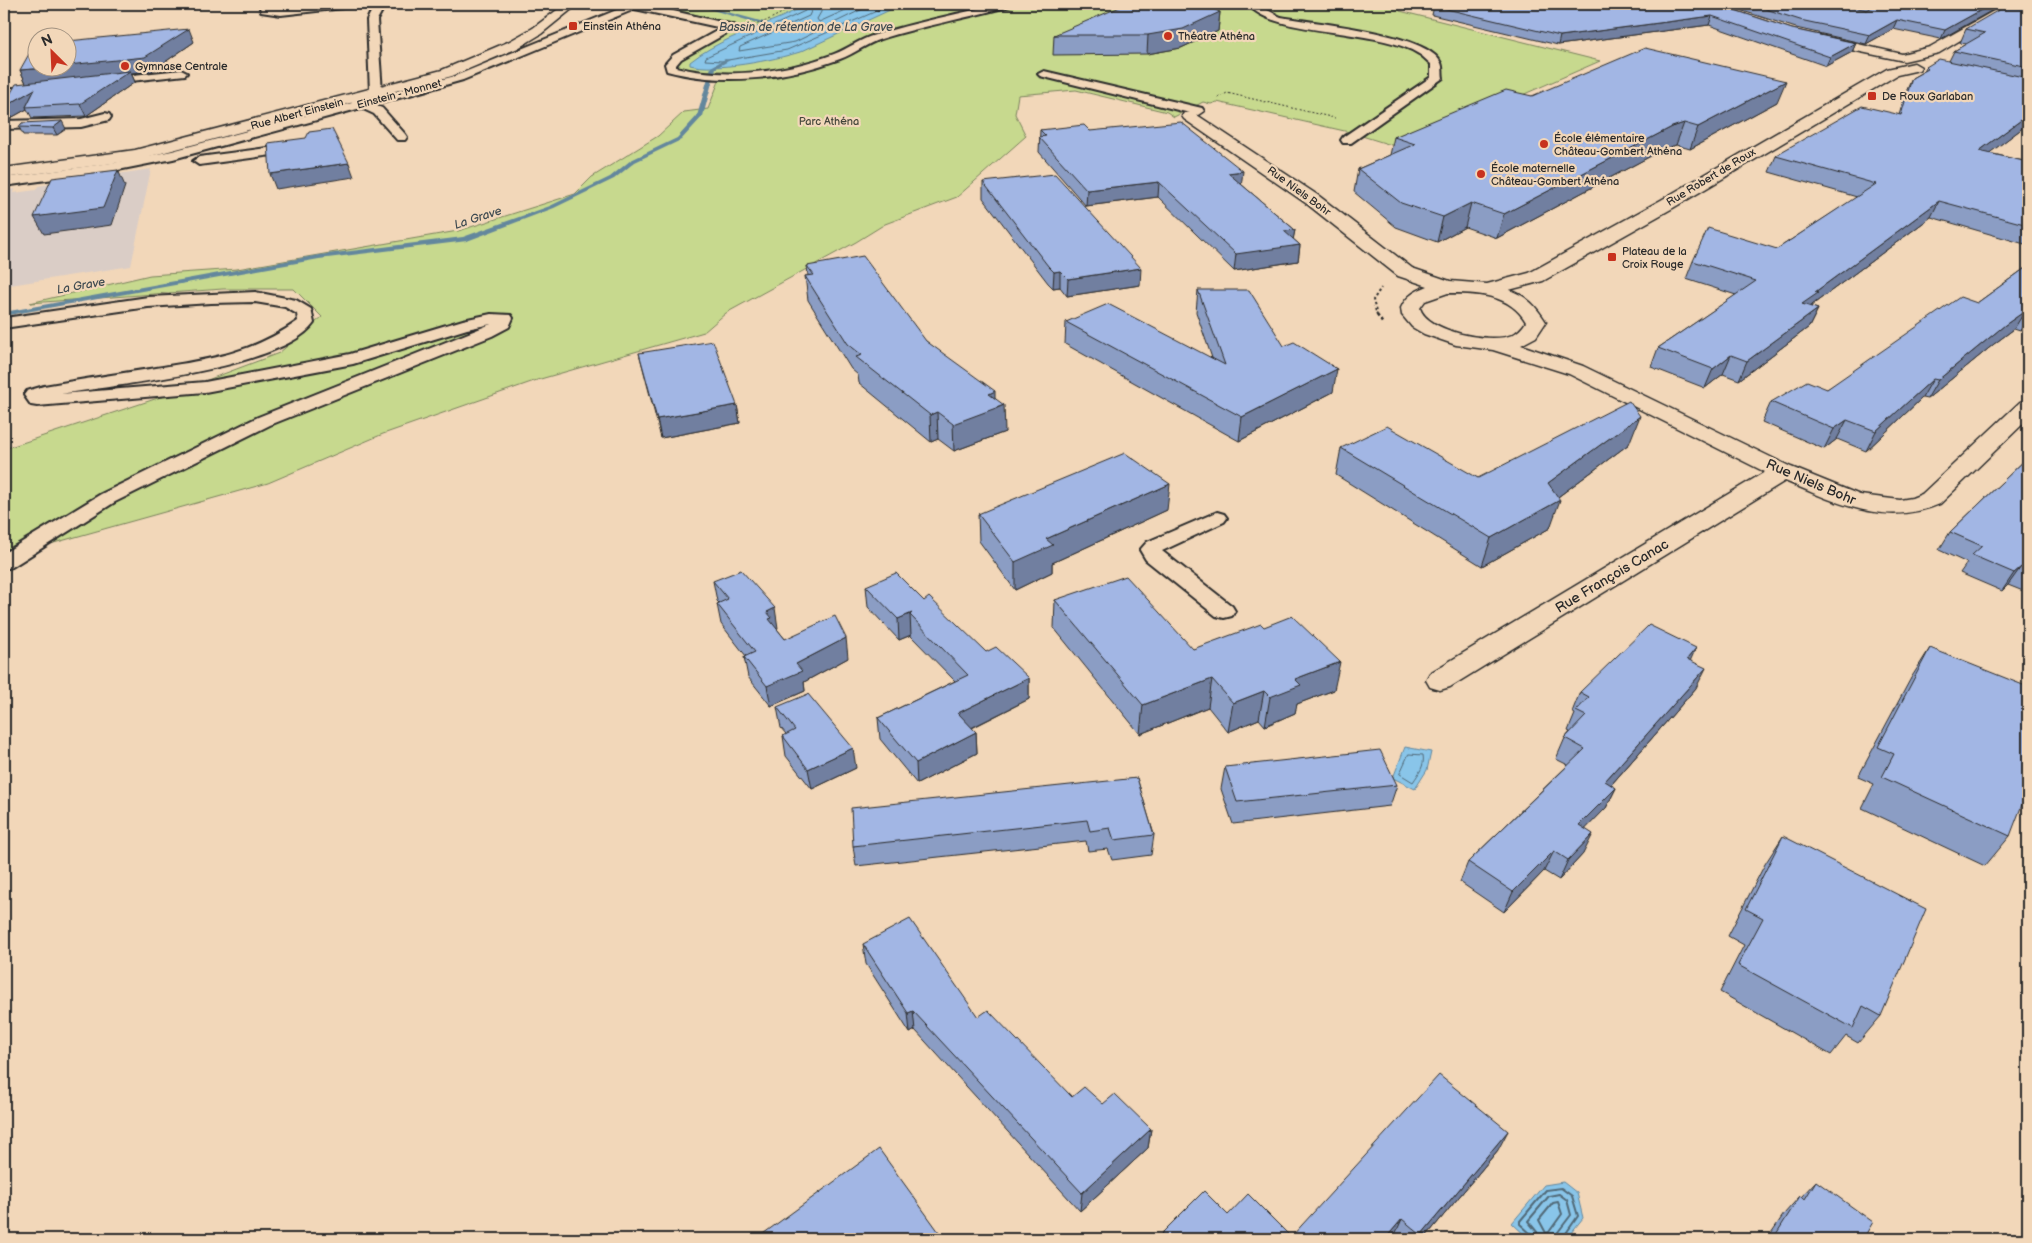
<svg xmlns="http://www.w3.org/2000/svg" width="2032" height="1243" viewBox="0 0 2032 1243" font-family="'Balsamiq Sans',sans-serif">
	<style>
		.built { fill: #dacdc6 }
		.green { fill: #c7d98e; stroke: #79825c }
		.water { fill: #89c5e9; stroke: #63879d }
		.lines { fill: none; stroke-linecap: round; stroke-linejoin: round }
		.shore-far1 { stroke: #516977; stroke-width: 1 }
		.shore { stroke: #516977; stroke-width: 2 }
		.stream { fill: #63879d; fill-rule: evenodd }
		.lane-casing { stroke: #2b2b2b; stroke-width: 4 }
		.street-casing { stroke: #2b2b2b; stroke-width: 3 }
		.secondary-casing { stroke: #2b2b2b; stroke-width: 3 }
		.path-far2 { stroke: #2b2b2b; stroke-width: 1; stroke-dasharray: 2 2; stroke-linecap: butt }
		.path-far1 { stroke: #2b2b2b; stroke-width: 2; stroke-dasharray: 2.5 2.5; stroke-linecap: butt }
		.path { stroke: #2b2b2b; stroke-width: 2.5; stroke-dasharray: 3 3; stroke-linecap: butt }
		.lane { fill: #f2d7b9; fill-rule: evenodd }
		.street { fill: #f2d7b9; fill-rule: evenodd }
		.secondary { fill: #f2d7b9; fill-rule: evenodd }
		.wall { fill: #8b9dc4; stroke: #2b2b2b }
		.shaded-wall { fill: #717fa0; stroke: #2b2b2b }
		.building { fill: #a2b6e4; stroke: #2b2b2b }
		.poi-dot { fill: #c8321e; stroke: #f2d7b9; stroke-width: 2 }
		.labels { text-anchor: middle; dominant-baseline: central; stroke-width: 4.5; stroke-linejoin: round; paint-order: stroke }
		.far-poi-label { font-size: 11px; fill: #2b2b2b; stroke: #f2d7b9; text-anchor: start }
		.far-street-label { font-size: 11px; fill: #2b2b2b; stroke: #f2d7b9 }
		.far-park-label { font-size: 11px; fill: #42453a; stroke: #f2d7b9 }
		.far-water-label { font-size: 12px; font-style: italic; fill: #3e4a51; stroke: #f2d7b9 }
		.street-label { font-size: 14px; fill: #2b2b2b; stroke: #f2d7b9 }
	</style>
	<rect width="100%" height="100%" fill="#f2d7b9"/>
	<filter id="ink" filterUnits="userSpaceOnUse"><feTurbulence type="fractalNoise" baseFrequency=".02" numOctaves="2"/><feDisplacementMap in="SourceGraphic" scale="10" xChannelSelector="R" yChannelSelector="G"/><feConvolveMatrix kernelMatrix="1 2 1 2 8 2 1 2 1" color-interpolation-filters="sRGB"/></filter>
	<g filter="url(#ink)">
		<!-- built -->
		<path class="built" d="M151 169 131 266 4 286V191L15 189 14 193 36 190 38 186Z"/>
		<!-- green -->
		<path class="green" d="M663 4H1397L1400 11 1600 61 1401 148 1349 132 1217 102 1211 104 1203 102 1174 117 1167 112 1076 90 1018 95 1015 114 1026 136 957 197 885 224 856 242 726 313 704 332 537 380 383 434 268 483 4 557V449L173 393 279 353 322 317 294 289H223L30 303 150 275 237 269 458 231 575 194 592 177 658 136 684 112 708 109 723 71 680 70 674 65 675 61 737 29V25L665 7Z"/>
		<!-- water -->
		<path class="water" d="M821 4 882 5 892 9 800 52C774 60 715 72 690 65V62C715 42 748 31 777 19 794 12 801 5 821 4Z
			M1405 747 1431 752 1427 770 1415 789 1393 778Z
			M1563 1182 1577 1193 1583 1218 1566 1239H1529L1512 1223 1544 1185Z"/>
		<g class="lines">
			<!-- shore-far1 -->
			<path class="shore-far1" d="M808 4 805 11 706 57 705 60 722 61 787 50 879 10 880 4
				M814 4 809 16 740 47 739 51 795 42 873 4
				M822 4 821 12 817 19 819 22 859 4
				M1409 754 1423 755C1425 766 1419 773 1413 782L1400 774Z"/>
			<!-- shore -->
			<path class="shore" d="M1558 1202 1562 1214 1549 1232 1546 1233 1539 1220 1553 1203Z
				M1532 1239 1531 1234 1520 1224V1221L1546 1190 1561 1188 1572 1196 1578 1216 1562 1239
				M1539 1239 1537 1232 1528 1221 1549 1196 1559 1194 1567 1200 1571 1215 1558 1232 1556 1239"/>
			<!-- stream -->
			<path class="stream" d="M692 4H698L764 22 776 32 771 33 760 24Z
				M725 59 730 60 716 68 703 116 681 140 635 162 614 179 554 208 467 241 319 259 4 316V312L319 255 463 237 550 206 610 177 631 160 677 138 697 116 711 67Z"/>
			<defs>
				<path id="lane" d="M264 4H276L271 8C299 11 328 2 357 4L352 7 281 15 261 12 260 7Z
					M361 4H374L383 9 377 20 382 92 376 95 370 92 367 20 372 10Z
					M620 4H643L734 25V29L681 59 676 65V67C725 80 786 72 834 54 848 49 860 39 875 35 915 22 956 15 997 4H1012L1010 6C967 18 923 26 881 39 866 44 854 54 840 59 786 79 723 86 667 71L665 64 673 55 722 28 635 9 463 80 374 105 382 108 405 134 407 137 405 140H397L374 114 361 108 173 159 118 170 4 186V178L118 162 172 151 352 103 350 101 352 99 356 98 364 100 455 76 624 7Z
					M1248 4C1260 3 1269 12 1281 17 1313 23 1428 33 1441 63 1443 67 1442 74 1443 78L1351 143H1343L1341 140 1343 137 1431 77V64C1427 61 1423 56 1419 54 1378 27 1273 37 1248 4Z
					M181 70 187 73 185 75 104 84 98 81 104 78Z
					M1044 71 1202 108 1204 111 1198 115 1040 76 1038 74Z
					M43 85 47 86 49 88 47 90 4 95V89Z
					M105 113 109 114 111 117 109 120 81 127 4 129V121L81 119Z
					M298 144 304 148 302 151 199 165 193 161 199 157Z
					M255 292 296 300 311 309 314 323C283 368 115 385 60 394L205 382 350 354 463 320 491 314 511 315 513 318 509 327 492 336 270 425 115 502 12 567 4 569V553L101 494 258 417 491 324 467 329 353 364 205 392 37 406 31 405 24 395 27 391 44 386C79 380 115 374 150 369 206 360 250 355 298 321L297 314 285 307 255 302 211 303 148 307 4 328 5 318 148 297Z
					M1217 512 1224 514 1227 518 1224 522 1162 551 1232 606 1235 611 1232 616 1224 618 1216 616 1146 560 1140 550 1147 542Z"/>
				<path id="street" d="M2006 4H2020L1939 53 1904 61 1818 43 1812 39 1818 35 1902 54 1930 47Z
					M1914 63 1921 67 1919 70 1897 75 1673 208 1543 281 1509 290C1527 296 1536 306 1546 322L1536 337 1521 345 1583 366 1791 467 1860 495 1900 500 1912 498 1922 494 2020 402 2028 400V419L1940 504C1885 528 1835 502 1785 481L1450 687 1440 690 1430 687 1426 680 1430 673 1765 472 1569 374 1493 350 1456 345 1424 334 1412 327 1402 315 1401 308C1406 296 1415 291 1428 286L1398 276 1307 204 1184 119 1182 116 1184 113H1194L1319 196 1412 268 1450 281 1487 284 1529 273 1661 200 1887 69ZM1448 293C1477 293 1510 294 1526 322 1522 328 1518 332 1512 335 1492 344 1427 332 1420 308L1425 301Z"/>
				<path id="secondary" d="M565 4H578L541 34 518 48 452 76 135 160 4 178V168L135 150 442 70 508 42 533 28Z"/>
			</defs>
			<!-- lane casing -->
			<use href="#lane" class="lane-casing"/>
			<!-- street casing -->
			<use href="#street" class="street-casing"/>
			<!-- secondary casing -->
			<use href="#secondary" class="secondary-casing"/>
			<!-- path-far2 -->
			<path class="path-far2" d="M753 25 762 23 800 4
				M1218 98 1227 93 1335 118"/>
			<!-- path-far1 -->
			<path class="path-far1" d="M1377 316 1373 300 1381 288"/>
			<!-- path -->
			<path class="path" d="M1377 315 1383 324"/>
			<!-- lane -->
			<use href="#lane" class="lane"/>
			<!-- street -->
			<use href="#street" class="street"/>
			<!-- secondary -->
			<use href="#secondary" class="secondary"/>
		</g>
		<!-- wall -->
		<path class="wall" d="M1716 4 1792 29 1856 43 1852 52 1826 66 1709 25 1558 45 1432 15 1434 6Z
			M1721 4H1994L1991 11 1941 39 1893 29 1866 44 1796 28Z
			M2028 4V124L1989 153 2028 162V245L1931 217 1812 305 1811 307 1818 309 1809 327 1739 380 1723 374 1705 388 1651 367 1658 348 1736 295 1686 279 1693 261 1777 249 1857 197 1769 172 1776 156 1899 115 1906 92 1912 78 1924 71 1926 67 1949 61 1954 51 1966 44 1960 43 1966 29Z
			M1220 12 1218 31 1181 48 1147 54 1053 55 1054 35Z
			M194 42 152 71 131 73 135 82 86 116 32 118 27 109 9 119 26 83 20 70Z
			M1532 96 1777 102 1690 149 1676 145 1664 149 1497 238 1465 227 1437 242 1396 227 1354 192 1358 169 1390 155 1394 137Z
			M22 123 66 129 57 135H23L19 127Z
			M1040 130 1090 131 1242 185 1295 230 1293 239 1300 245 1298 261 1234 271 1158 197 1086 206 1039 152Z
			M983 182 1140 285 1067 296 1060 287 1053 288 1048 283 983 198Z
			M807 266 926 341 995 398 1005 432 954 451 938 439 931 442 859 383 858 375 851 369 808 300 805 276H808Z
			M2028 266V325L2020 331 2014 329 1994 344 1927 399 1922 398 1866 451 1837 439 1824 449 1762 422 1771 402 1827 389 1977 303Z
			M1198 290 1284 346 1333 392 1239 441 1065 344 1066 322 1212 358 1196 312Z
			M639 353 737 405 740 423 661 438Z
			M1629 444 1558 497 1550 528 1482 566 1336 475 1341 448 1478 478Z
			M2028 457V593L2008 585 2002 591 1960 573 1967 563 1939 550 1950 532Z
			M1167 510 1052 563V572L1015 590 979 541 978 514Z
			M713 581 778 628 777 629 785 639 848 658 804 682 805 691 771 706 748 677 744 657 746 656 721 624 717 604 719 603 717 601Z
			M866 586 924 601 986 652 1029 678V699L972 728 976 732 977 753 917 784 880 739 878 718 955 681 911 636V635L899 640 868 607Z
			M1055 600 1193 649 1334 690 1297 704 1295 713 1265 726 1259 719 1228 732 1208 707 1140 734 1054 628Z
			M1930 648 2010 836 1985 866 1862 808 1874 784 1858 777 1911 678Z
			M1690 660 1696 688 1611 785 1616 788 1606 808 1585 829 1583 854 1559 880 1544 871 1504 912 1460 882 1468 862 1568 765 1556 759 1565 738 1570 732 1568 731 1575 714 1572 712 1580 692Z
			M777 707 856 768 812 789 786 756 783 736 786 734 781 728Z
			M1225 767 1397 785 1390 806 1233 824 1221 789Z
			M1137 778 1154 835 1151 855 1112 860 1108 849 1088 851 1086 841 856 866 853 846Z
			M1783 836 1881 1016 1858 1043 1846 1036 1831 1055 1720 992 1744 945 1728 936 1765 864Z
			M863 944 978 1017 1072 1097 1103 1104 1151 1129 1148 1148 1080 1211 915 1030 910 1033 866 964Z
			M1498 1150 1424 1239H1396L1394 1237 1156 1239 1228 1215 1291 1237Z
			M1816 1181 1863 1239H1767L1784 1214 1800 1196 1801 1197Z"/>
		<!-- shaded-wall -->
		<path class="shaded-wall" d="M1992 4H1994L1991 11 1941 39 1945 30Z
			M1220 12 1218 31 1181 48 1147 54 1148 35Z
			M1712 16 1709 25 1558 45 1560 36Z
			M1897 20 1893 29 1866 44 1870 35Z
			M189 29 194 42 152 71 131 73 135 82 86 116 80 104 27 85 20 70 46 68H68V65Z
			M1856 43 1852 52 1826 66 1830 57Z
			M1786 81 1777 102 1690 149 1698 127Z
			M35 89 26 107 27 109 9 119 4 110V107Z
			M2028 115V124L1971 167 1979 151Z
			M62 121 66 129 57 135 53 128Z
			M1684 123 1676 145 1664 149 1497 238 1504 214 1672 127Z
			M349 163 354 177 276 189 270 174Z
			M118 170 125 186 112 225 44 234 34 217Z
			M1243 171 1241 187 1228 173Z
			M1159 182 1158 197 1086 206 1087 190Z
			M1939 201 1931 217 1812 305 1810 311 1802 304 1815 292Z
			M1471 203 1465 227 1437 242 1443 217Z
			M1295 230 1292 246 1300 245 1298 261 1234 271 1236 254 1284 231Z
			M1141 268 1140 285 1067 296 1068 279Z
			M1060 271V287L1053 288 1054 272Z
			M1818 309 1809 327 1739 380 1747 361Z
			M2025 311 2014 329 1994 344 1927 399 1938 380 2005 325Z
			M2028 317V325L2020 331Z
			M1731 355 1723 374 1705 388 1713 369Z
			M1337 369 1333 392 1239 441 1242 417Z
			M1933 379 1922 398 1866 451 1876 431Z
			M995 391V409L1004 405 1005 432 954 451 953 424 989 394Z
			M737 405 740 423 661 438 657 419Z
			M937 412 938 439 931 442 930 415Z
			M1640 416 1629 444 1539 511 1548 483Z
			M1847 420 1837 439 1824 449 1834 429Z
			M1170 484 1167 510 1052 563V572L1015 590V562L1046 539Z
			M1560 500 1550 528 1482 566 1491 538Z
			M2021 567 2008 585 2002 591 2014 573Z
			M775 608 778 628 774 630 772 640 767 612Z
			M912 613 910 615 911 635 899 640 898 619Z
			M846 638 848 658 804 682 805 691 771 706 767 686 796 664Z
			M1696 648 1687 668V659Z
			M1340 662 1334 690 1297 704 1295 713 1265 726 1270 697 1295 679Z
			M1706 668 1696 688 1596 802 1605 781Z
			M1029 678V699L959 734 958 713Z
			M1212 679 1208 707 1140 734 1143 705Z
			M1264 691 1259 719 1228 732 1233 703Z
			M976 732 977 753 917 784 916 763Z
			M853 748 856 768 812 789 808 769Z
			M1616 788 1606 808 1570 845 1579 825Z
			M1593 834 1583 854 1559 880 1568 860Z
			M1554 851 1544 871 1504 912 1513 892Z
			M913 1011 915 1030 910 1033 908 1013Z
			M1151 1129 1148 1148 1080 1211 1082 1193Z
			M1508 1131 1498 1150 1424 1239H1419L1421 1235Z
			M1402 1219 1394 1237 1392 1239H1385Z"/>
		<!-- building -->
		<path class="building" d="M1127 4H1201L1220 12 1183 29 1148 35H1054Z
			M1441 4H1716L1792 29 1856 43 1830 57 1712 16 1560 36 1434 6Z
			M1750 4H1839L1867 10 1874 6 1873 4H1992L1945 30 1897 20 1870 35 1800 20Z
			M2009 4H2028V67L1954 51 1985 33 1966 29Z
			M189 29 145 57 68 65V41Z
			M38 44V68H46L20 70 34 45Z
			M1645 48 1786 81 1698 127 1684 123 1672 127 1504 214 1471 203 1443 217 1401 203 1358 169 1415 144 1394 137 1506 90 1532 96Z
			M1939 59 2028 78V115L1979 151 2028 162V225L1939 201 1815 292 1818 293 1802 304 1818 309 1747 361 1731 355 1713 369 1658 348 1756 281 1693 261 1708 228 1777 249 1876 184 1776 156 1781 152 1862 106 1901 115 1912 78 1928 69 1926 67Z
			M130 71 80 104 26 107 35 89 4 107V105L16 84Z
			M62 121 53 128 19 127 22 123Z
			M1181 122 1243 171 1228 173 1295 230 1284 231 1300 245 1236 254 1159 182 1087 190 1039 137 1046 136 1040 130 1084 125 1090 131Z
			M332 129 349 163 270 174 268 143 306 138 309 132Z
			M118 170 103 208 34 217 52 178Z
			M1055 174 1141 268 1068 279 1060 271 1054 272 1048 266 983 182Z
			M863 256 926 341 995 391 989 394 1004 405 953 424 937 412 930 415 856 357 862 355 848 344 805 276 814 275 807 266Z
			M2028 266V312L2025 311 2005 325 1938 380 1933 379 1876 431 1847 420 1834 429 1771 402 1807 381 1827 389 1960 297 1977 303Z
			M1198 290H1249L1284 346 1294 342 1337 369 1242 417 1066 322 1108 304 1225 365Z
			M713 341 737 405 657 419 639 353Z
			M1629 401 1640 416 1548 483 1560 500 1491 538 1341 448 1387 426 1478 478Z
			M1125 453 1170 484 1046 539 1053 545 1015 562 978 514Z
			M2028 457V570L2021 567 2014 573 1972 555 1982 546 1950 532Z
			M741 570 775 608 767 612 772 618 769 619 785 639 835 616 846 638 796 664 802 671 767 686 744 657 755 652 717 604 728 599 713 581Z
			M896 573 924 601 929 597 986 652 996 647 1029 678 958 713 976 732 916 763 878 718 968 675 910 615 912 613 898 619 866 586Z
			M1126 576 1193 649 1261 624 1264 627 1292 616 1340 662 1295 679 1301 685 1270 697 1264 691 1233 703 1212 679 1143 705 1055 600Z
			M1649 625 1696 648 1687 659 1706 668 1605 781 1616 788 1579 825 1593 834 1568 860 1554 851 1513 892 1468 862 1585 749 1565 738 1586 716 1576 711 1589 697 1580 692Z
			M1930 648 2028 687V789L2010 836 1882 777 1894 754 1878 747Z
			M808 694 853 748 808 769 783 736 795 730 777 707Z
			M1380 750 1397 785 1237 802 1225 767Z
			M1137 778 1154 835 1114 840 1110 828 1090 831 1087 820 853 846 851 808Z
			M1783 836 1926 909 1881 1016 1863 1006 1853 1028 1738 965 1763 918 1746 909Z
			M910 919 978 1017 988 1010 1072 1097 1084 1087 1103 1104 1115 1094 1151 1129 1082 1193 913 1011 908 1013 863 944Z
			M1439 1075 1508 1131 1421 1235 1402 1219 1385 1239H1156L1204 1191 1228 1215 1248 1194 1291 1237Z
			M879 1149 944 1239H756Z
			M1816 1181 1873 1222 1863 1239H1773L1800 1196 1805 1199Z"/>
	</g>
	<!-- markers -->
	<g class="poi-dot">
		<rect x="568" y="21" width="10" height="10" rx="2.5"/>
		<circle cx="1168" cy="36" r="5"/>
		<circle cx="125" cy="66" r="5"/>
		<rect x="1867" y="91" width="10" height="10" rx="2.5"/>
		<circle cx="1544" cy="144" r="5"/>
		<circle cx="1481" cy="174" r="5"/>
		<rect x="1607" y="252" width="10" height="10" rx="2.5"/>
	</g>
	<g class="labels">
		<!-- far-poi labels -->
		<g class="far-poi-label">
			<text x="583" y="26">Einstein Athéna</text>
			<text x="1178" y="36">Théatre Athéna</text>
			<text x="135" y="66">Gymnase Centrale</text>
			<text x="1882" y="96">De Roux Garlaban</text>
			<text x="1554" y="138">École élémentaire<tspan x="1554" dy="13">Château-Gombert Athéna</tspan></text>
			<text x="1491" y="168">École maternelle<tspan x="1491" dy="13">Château-Gombert Athéna</tspan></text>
			<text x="1622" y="251">Plateau de la<tspan x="1622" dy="13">Croix Rouge</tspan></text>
		</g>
		<!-- far-street labels -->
		<g class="far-street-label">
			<text transform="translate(399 94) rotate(-15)">Einstein - Monnet</text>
			<text transform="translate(297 114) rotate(-15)">Rue Albert Einstein</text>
			<text transform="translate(1711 177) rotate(-31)">Rue Robert de Roux</text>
			<text transform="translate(1299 191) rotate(36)">Rue Niels Bohr</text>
		</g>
		<!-- far-park labels -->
		<g class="far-park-label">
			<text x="829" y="121">Parc Athéna</text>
		</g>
		<!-- far-water labels -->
		<g class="far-water-label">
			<text x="806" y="27">Bassin de rétention de La Grave</text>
			<text transform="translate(478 218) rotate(-18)">La Grave</text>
			<text transform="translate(81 286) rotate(-10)">La Grave</text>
		</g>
		<!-- street labels -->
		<g class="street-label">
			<text transform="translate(1811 482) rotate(23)">Rue Niels Bohr</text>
			<text transform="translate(1612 576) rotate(-31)">Rue François Canac</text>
		</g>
	</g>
	<!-- margin -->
	<rect width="2032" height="1243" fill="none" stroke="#f2d7b9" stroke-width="20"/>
	<rect x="10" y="10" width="2012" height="1223" fill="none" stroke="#2b2b2b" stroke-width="2" filter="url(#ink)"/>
	<!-- north arrow -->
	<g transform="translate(52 52) rotate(336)"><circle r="24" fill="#f2d7b9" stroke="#a29280"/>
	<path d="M0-4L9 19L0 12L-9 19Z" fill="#c8321e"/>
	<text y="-8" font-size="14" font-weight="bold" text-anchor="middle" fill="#2b2b2b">N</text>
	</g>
</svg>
